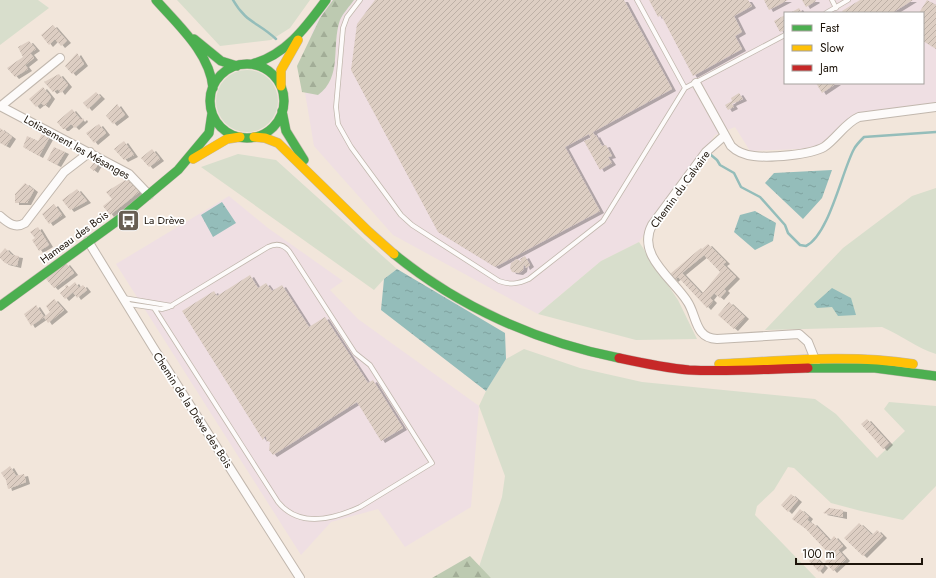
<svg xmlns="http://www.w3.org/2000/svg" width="936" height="578" viewBox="0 0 936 578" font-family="Jost,sans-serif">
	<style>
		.industrial { fill: #efdfe3; fill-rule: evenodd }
		.grass { fill: #d8decc }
		.forest { fill: url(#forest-firs) }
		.water { fill: url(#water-ripples) }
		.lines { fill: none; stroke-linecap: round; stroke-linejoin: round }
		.stream { stroke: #94bdba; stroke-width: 2.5 }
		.building { fill: url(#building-hatch); fill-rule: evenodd; filter: url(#shadow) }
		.lane-casing { stroke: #c1b7ad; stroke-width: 5.5 }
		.street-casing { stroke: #c1b7ad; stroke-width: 10 }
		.fast-casing { stroke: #c1b7ad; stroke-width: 10 }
		.slow-casing { stroke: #c1b7ad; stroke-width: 10 }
		.jam-casing { stroke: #c1b7ad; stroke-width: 10 }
		.lane { stroke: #fdfbfa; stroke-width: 4 }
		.street { stroke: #fdfbfa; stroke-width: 8 }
		.fast { stroke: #4caf50; stroke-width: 9 }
		.slow { stroke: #ffc107; stroke-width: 9 }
		.jam { stroke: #c62828; stroke-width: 9 }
		.labels { text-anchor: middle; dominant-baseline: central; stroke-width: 3.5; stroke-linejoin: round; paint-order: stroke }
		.street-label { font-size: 11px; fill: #1d140a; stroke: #fff }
		.poi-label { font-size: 11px; fill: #1d140a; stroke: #fff; text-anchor: start }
	</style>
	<defs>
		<pattern id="forest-firs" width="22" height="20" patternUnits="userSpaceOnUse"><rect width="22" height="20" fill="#bdcab1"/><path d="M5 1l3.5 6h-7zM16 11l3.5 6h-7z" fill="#a2ad97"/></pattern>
		<pattern id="water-ripples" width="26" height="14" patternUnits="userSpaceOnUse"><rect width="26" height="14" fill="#94bdba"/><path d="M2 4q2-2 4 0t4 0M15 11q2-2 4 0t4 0" fill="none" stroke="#7fa29f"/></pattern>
		<pattern id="building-hatch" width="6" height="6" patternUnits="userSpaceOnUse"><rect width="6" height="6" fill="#ddcec3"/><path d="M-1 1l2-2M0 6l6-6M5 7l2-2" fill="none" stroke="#bdb0a6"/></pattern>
		<filter id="shadow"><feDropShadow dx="4" dy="2" stdDeviation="0" flood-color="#0004"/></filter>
	</defs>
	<rect width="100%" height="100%" fill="#f2e6db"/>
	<!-- industrial -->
	<path class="industrial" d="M322 0H936V103L856 114 822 145 800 149 750 151 735 127 715 135 639 242 601 261 538 314 393 235 314 146 301 69ZM785 13H923V83H785Z
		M229 196 268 228 343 281 330 290 358 319 479 406 471 507 405 547 378 509 331 522 301 555 116 264Z"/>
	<!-- grass -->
	<path class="grass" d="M0 0H38L49 8 0 45Z
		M177 0H310L290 28 271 40 220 46Z
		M216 101a31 31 0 1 1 62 0a31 31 0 1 1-62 0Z
		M238 154 276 160 397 269 384 279 374 290 201 167Z
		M936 188V354C917 348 901 335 882 327L765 330 843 248 912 196Z
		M639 242 678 300 697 339 636 340 538 314 601 261Z
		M524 349 580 368 642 382 815 399 836 414 877 458 905 431 884 409 889 402 936 406V486L903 520 861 511 831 503 794 468 788 467 774 490 757 506 755 515 816 578H491L479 567 502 497 505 476 479 406 486 391 506 359Z"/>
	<!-- forest -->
	<path class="forest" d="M333 0H354C350 6 343 13 340 20 331 46 343 77 318 95L302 92 297 66 320 18Z
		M470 556 491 578H432Z"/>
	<!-- water -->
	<path class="water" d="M832 170 822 198 803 219 765 183 774 173Z
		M222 202 236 223 213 237 201 215Z
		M755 211 776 223 773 241 755 250 734 232 740 215Z
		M397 269 505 333 506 359 486 391 381 310 384 279Z
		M832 288 851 298 856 315 838 316 832 307 817 308 814 304Z"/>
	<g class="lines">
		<!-- stream -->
		<path class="stream" d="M233 0C246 23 258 22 276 39
			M711 155 717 160 720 165 734 173 741 187 760 197 785 225 788 233 800 245 806 246C829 235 842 171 854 149 856 145 861 140 864 137L936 132"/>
	</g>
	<!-- building -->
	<path class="building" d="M375 0H624L672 89 593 132 595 136 596 135 602 146 606 145 612 156 608 157 612 163 600 170 584 141 591 138 589 134 565 147 600 211 495 267 438 232 351 70 357 24Z
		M649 0H748L752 6 734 16 742 32 735 36 742 49 693 76 661 15 658 17Z
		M764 0H788L769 10Z
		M802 0H815L816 1 806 7Z
		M860 0H913L892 13H843L842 11Z
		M927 0 936 5V49L923 41V13H919Z
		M799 8 802 13H790Z
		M785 15V30L780 32 774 21Z
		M53 25 67 41 61 46 55 39 49 45 41 35Z
		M29 41 36 49 30 53 34 58 25 65 28 69 15 77 7 68 23 57 18 47Z
		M77 53 84 64 72 74 65 66Z
		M59 74 68 85 61 93 58 89 53 92 44 82Z
		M816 83H837L822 93Z
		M43 87 51 97 45 106 41 103 36 107 29 99Z
		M96 92 101 97 88 109 83 103Z
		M739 93 743 99 732 104 734 107 728 110 725 105 732 101 731 98Z
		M117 104 125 115 113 124 106 116Z
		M72 109 81 120 83 118 84 120 75 128 71 124 65 129H63L57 122Z
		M99 124 106 133 94 143 86 133Z
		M0 128 12 137 6 146 0 143Z
		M42 134 49 138 39 156 23 147 27 136 38 141Z
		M124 141 134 155 124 160 114 149Z
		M54 147 65 152 57 165 47 160Z
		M152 149 160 159 149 167 141 158Z
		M94 162 98 164 94 171 90 168Z
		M127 179 139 192 110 215 103 206 112 199 106 192Z
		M25 183 34 190 27 203H15V194Z
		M77 189 87 201 70 210 62 200Z
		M54 204 62 215 49 224 42 214Z
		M38 227 49 245 39 251 32 240 35 238 30 232Z
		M708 244 726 262 723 264 736 277 724 289 726 291 720 298 714 293 710 298 713 301 707 308 678 277 674 280 670 274 701 248 702 249ZM704 255 720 272 702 294 682 273Z
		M5 248 12 255 19 256 17 266 5 263 0 258V254Z
		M525 256 530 265 526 268 524 264 523 270 519 273 512 272 510 268 511 263 517 259 522 262 520 259Z
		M66 263 74 273 54 288 46 279Z
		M250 275 258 288 266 283 272 291 282 285 309 327 325 317 368 383 373 380 403 428 381 441 357 402 273 455 269 450 270 442 267 441 266 437H264L263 440 182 311 214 291 217 296Z
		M75 282 79 288 83 285 87 290 77 298 73 292 65 299 60 293 66 288 65 286 67 285 69 287Z
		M54 299 64 310 48 323 44 317 50 312 46 306Z
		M729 302 745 317 734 329 718 315Z
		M36 305 44 317 31 326 24 314Z
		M867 419 889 443 883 449 861 424Z
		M10 466 16 476 24 474 26 482 8 489 6 480 1 473Z
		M791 494 798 500 788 512 781 505Z
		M829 508 843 510V517L823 513Z
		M800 509 809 517 807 520 812 524 813 523 830 541 834 536 843 546 838 550 846 559 833 571 825 562 831 556 806 529 792 519Z
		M859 523 872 535 877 530 883 536 863 556 844 538Z
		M814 556 824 566 819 572 809 561Z"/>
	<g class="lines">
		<defs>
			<path id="lane" d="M360 0 347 17 343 28 336 107 338 124 351 147 401 215 412 225 499 281C510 285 518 284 529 279L603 221 685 88
				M637 0 685 88 785 35
				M832 0 836 8
				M826 13 848 0
				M124 298 172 306
				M128 304 162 309 169 307 268 247C276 243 283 244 289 251L355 353 370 365 432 463 360 507C334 519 299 528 278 502L154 308"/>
			<path id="street" d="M696 83 731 146C737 152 745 155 754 156 770 158 810 155 824 147 837 138 845 123 859 117L936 107
				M0 106 129 174 149 195
				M1 106 60 58
				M724 136 706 152 652 225C636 255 673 279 687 301 697 315 694 338 717 339L799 334 808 342 816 362
				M0 216C8 223 15 229 25 223L64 172 90 152
				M88 241 153 347 300 578"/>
			<path id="fast" d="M156 0C178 25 210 53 213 88
				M194 39 221 61 237 66
				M252 64C286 55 306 27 326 0
				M210 101a37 37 0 1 1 74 0a37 37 0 1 1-74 0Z
				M282 111 286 131 304 160
				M394 254C459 307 537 342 619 358
				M0 306 117 221 178 170 209 133 212 113
				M808 368H875L936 376"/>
			<path id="slow" d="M281 86V70L298 40
				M254 137 265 138 278 143 368 231 394 254
				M193 159 227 139 240 137
				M719 364C784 361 848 354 913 364"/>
			<path id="jam" d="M619 358C642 363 665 368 689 370 728 372 768 369 808 368"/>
		</defs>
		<!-- lane casing -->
		<use href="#lane" class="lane-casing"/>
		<!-- street casing -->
		<use href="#street" class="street-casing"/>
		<!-- fast casing -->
		<use href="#fast" class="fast-casing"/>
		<!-- slow casing -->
		<use href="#slow" class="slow-casing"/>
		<!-- jam casing -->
		<use href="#jam" class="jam-casing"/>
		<!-- lane -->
		<use href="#lane" class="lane"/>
		<!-- street -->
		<use href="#street" class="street"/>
		<!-- fast -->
		<use href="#fast" class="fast"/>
		<!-- slow -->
		<use href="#slow" class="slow"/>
		<!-- jam -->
		<use href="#jam" class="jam"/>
	</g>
	<!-- icons -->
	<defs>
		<symbol id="bus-square" viewBox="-11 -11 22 22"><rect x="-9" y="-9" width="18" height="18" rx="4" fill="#685e53" stroke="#fff"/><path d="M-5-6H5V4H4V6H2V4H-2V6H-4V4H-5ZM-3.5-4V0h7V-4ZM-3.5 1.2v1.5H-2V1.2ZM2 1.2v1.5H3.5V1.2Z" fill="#fff"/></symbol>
	</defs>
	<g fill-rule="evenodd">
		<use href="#bus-square" x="116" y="208" width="25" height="25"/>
	</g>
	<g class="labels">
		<!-- street labels -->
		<g class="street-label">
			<text transform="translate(77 147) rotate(29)">Lotissement les Mésanges</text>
			<text transform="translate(680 189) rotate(-54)">Chemin du Calvaire</text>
			<text transform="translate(74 237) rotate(-36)">Hameau des Bois</text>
			<text transform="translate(193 410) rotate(57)">Chemin de la Drève des Bois</text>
		</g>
		<!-- poi labels -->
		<g class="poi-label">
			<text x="144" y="220">La Drève</text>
		</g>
	</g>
	<!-- legend -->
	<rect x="784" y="12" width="140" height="72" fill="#ffffff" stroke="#a5a19d"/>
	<rect x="792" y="25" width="20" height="6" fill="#4caf50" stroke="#a5a19d"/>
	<text x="820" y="32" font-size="12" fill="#1d140a">Fast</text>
	<rect x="792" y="45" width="20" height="6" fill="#ffc107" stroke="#a5a19d"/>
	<text x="820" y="52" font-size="12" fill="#1d140a">Slow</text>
	<rect x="792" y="65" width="20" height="6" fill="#c62828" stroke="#a5a19d"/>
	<text x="820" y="72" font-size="12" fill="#1d140a">Jam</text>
	<!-- scale -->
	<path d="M796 558v6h126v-6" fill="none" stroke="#1d140a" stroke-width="2"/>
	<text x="802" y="558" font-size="12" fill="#1d140a" stroke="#ffffff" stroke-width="3" paint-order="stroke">100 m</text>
</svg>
